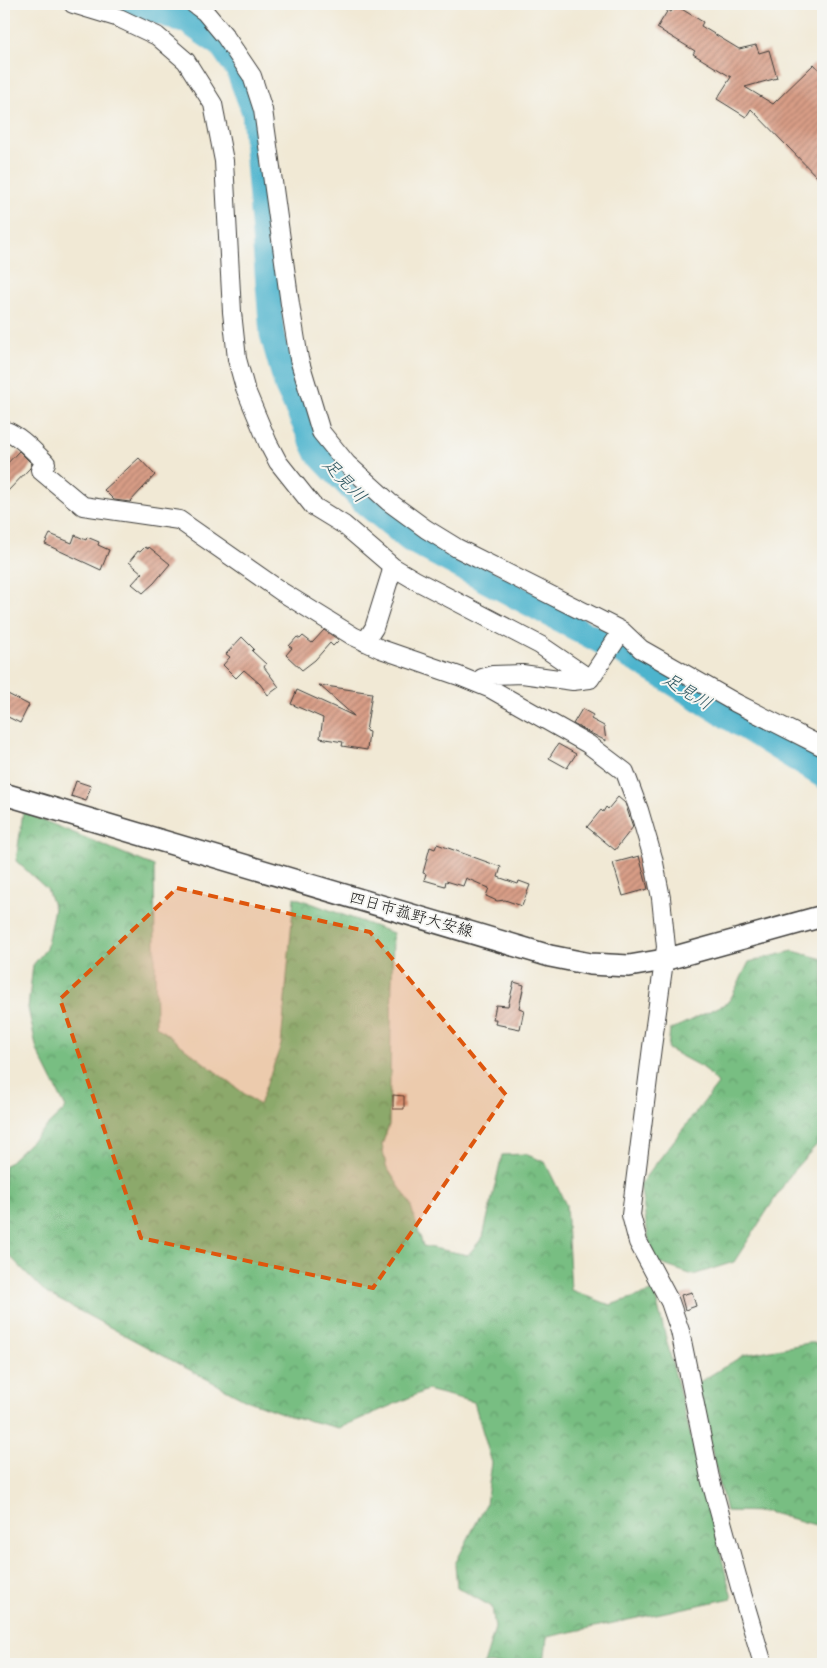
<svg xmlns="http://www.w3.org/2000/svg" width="827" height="1668" viewBox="0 0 827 1668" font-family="Mynerve,'Klee One',sans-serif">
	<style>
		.forest { fill: url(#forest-crowns); stroke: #4a6d4f }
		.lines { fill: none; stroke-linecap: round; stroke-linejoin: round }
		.river { stroke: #4eb4cd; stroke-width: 25 }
		.building { fill: url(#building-hatch) }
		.minor-casing { stroke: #3c3b38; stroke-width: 20 }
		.major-casing { stroke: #3c3b38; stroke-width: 24 }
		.minor { stroke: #fff; stroke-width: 18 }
		.major { stroke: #fff; stroke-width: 21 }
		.marked { fill: #de560d; fill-opacity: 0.2; stroke: #de560d; stroke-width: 4; stroke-dasharray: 10 6; stroke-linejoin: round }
		.labels { text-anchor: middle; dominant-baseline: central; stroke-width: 4; stroke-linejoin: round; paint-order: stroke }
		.street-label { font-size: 16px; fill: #1c1c1c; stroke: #f6f6f2 }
		.water-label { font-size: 18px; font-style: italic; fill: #305963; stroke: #f6f6f2 }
	</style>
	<defs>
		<pattern id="forest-crowns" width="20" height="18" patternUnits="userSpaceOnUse" patternTransform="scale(1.25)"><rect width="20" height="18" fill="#78be82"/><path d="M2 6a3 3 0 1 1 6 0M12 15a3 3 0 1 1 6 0" fill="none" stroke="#629a6a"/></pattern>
		<pattern id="building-hatch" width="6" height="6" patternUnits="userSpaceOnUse" patternTransform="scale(1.25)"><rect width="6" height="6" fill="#d89d86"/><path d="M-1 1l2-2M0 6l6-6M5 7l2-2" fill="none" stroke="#ae7f6d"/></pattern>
	</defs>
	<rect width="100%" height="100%" fill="#f6f6f2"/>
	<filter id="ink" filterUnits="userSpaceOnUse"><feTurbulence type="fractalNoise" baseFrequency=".02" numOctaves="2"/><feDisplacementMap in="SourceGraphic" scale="10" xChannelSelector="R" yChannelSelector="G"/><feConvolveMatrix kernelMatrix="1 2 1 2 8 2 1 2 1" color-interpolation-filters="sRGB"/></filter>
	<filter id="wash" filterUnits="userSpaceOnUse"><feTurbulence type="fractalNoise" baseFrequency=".0096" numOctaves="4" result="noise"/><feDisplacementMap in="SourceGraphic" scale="20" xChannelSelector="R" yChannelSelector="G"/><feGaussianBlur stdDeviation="1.12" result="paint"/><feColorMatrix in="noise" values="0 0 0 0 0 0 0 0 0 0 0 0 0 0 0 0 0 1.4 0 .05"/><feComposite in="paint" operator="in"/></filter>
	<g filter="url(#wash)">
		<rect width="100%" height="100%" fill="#f1e9d5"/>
		<!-- forest -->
		<path class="forest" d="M23 812 154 866 156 1026 259 1105 281 1045 294 897 393 933 389 1125 382 1145 386 1166 410 1203 423 1246 468 1255 483 1237 502 1155 525 1154 545 1162 566 1205 571 1290 610 1305 654 1291 732 1598 547 1637 544 1664H484L495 1628 492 1607 457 1587 455 1564 486 1504 492 1463 474 1402 427 1390 339 1428 290 1416 246 1400 46 1293 4 1250V1169L5 1166 66 1108 37 1050 28 1008 33 965 46 949 54 908 47 889 16 861Z
			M793 951 823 959V1138L792 1172 734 1262 693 1275 652 1261 640 1184 718 1084 705 1069 668 1049 670 1030 729 1002 749 962Z
			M809 1343H823V1527L767 1512 726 1511 696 1384 744 1355Z"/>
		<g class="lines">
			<!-- river -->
			<path class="river" d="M131 4 186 21 221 45 238 70 254 112 272 334 287 387 318 454 365 503 410 540 641 663 823 776"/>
		</g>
		<g id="blocks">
			<!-- building -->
			<path class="building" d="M675 5 703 22 701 26 739 49 756 45 759 53 769 50 777 78 745 87 773 104 814 64 823 74V183L751 109 746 117 717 99 731 77 693 54 695 51 657 28 668 10 671 12Z
				M19 451 32 464 30 468 6 493 4 467Z
				M139 458 155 475 130 502 114 500 104 490Z
				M50 534 72 543 75 535 86 540 87 537 99 542 98 545 109 550 101 570 45 544Z
				M145 547 148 549 149 547 170 564 154 583 143 593 132 584 142 573 129 562 138 551 140 552Z
				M324 630 339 640 333 646 330 643 315 660 302 670 286 655 292 648 289 646 297 637 300 639 303 636 312 643Z
				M242 637 254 649 252 651 266 664 264 667 279 687 268 695 260 684 244 670 236 678 223 665 230 657 226 654Z
				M319 685 372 693 366 731 369 732 367 750 342 746 343 742 320 738 323 718 291 704 297 690 354 716Z
				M4 692 29 705 20 723 4 715Z
				M582 709 593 715 591 719 604 726 606 741 573 724Z
				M558 744 576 754 567 768 549 758Z
				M76 781 91 786 86 801 71 796Z
				M618 797 625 803 633 827 615 850 587 827 601 810 603 812 606 807 608 809Z
				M437 844 501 867 498 877 518 884 519 881 530 885 522 906 505 900 497 901 486 896 489 888 466 878 463 886 446 881 445 886 424 880 426 874 423 873 430 847 435 849Z
				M639 856 648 889 623 896 613 863Z
				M514 982 524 985 519 1008 524 1010 520 1029 495 1024 496 1019H493L496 1005 508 1006Z
				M393 1095 404 1096V1109H393Z
				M692 1292 696 1306 685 1310 681 1295Z"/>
		</g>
	</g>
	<g filter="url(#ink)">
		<use href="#blocks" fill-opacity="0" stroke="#3c3b38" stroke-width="1"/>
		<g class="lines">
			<defs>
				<path id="minor" d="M73 4 119 18 157 36 186 61 213 104 224 161 232 312 237 359 245 388 268 443 278 462 313 506 344 525 393 567 415 580 540 645 590 679
					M194 4 205 12 225 36 252 76 263 110 290 304 299 359 321 432 347 464 389 502 426 529 457 548 622 631 641 649 736 703 823 747
					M4 430C21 436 33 451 46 463L40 470 83 506 179 520 282 592 353 636 381 649 459 676 491 689 588 744 625 772 639 810 653 858 661 898 666 947 652 1047 631 1215 638 1242 670 1302 680 1331 710 1478 740 1587 763 1664
					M365 642 374 628 393 567
					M590 679 622 631
					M477 683 482 678 492 675 522 674 573 681 590 679"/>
				<path id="major" d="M4 794 550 956 590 964 629 966 664 960 823 916"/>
			</defs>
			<!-- minor casing -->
			<use href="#minor" class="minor-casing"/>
			<!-- major casing -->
			<use href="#major" class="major-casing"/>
			<!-- minor -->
			<use href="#minor" class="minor"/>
			<!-- major -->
			<use href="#major" class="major"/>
		</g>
	</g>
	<!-- marked area -->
	<path class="marked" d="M177 888 370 932 506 1095 373 1288 141 1238 60 999Z"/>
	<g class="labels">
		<!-- street labels -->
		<g class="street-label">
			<text transform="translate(411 915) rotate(16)">四日市菰野大安線</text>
		</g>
		<!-- water labels -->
		<g class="water-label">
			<text transform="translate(344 481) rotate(46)">足見川</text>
			<text transform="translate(687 692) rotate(32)">足見川</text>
		</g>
	</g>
	<!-- margin -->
	<rect width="827" height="1668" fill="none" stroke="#f6f6f2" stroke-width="20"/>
</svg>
